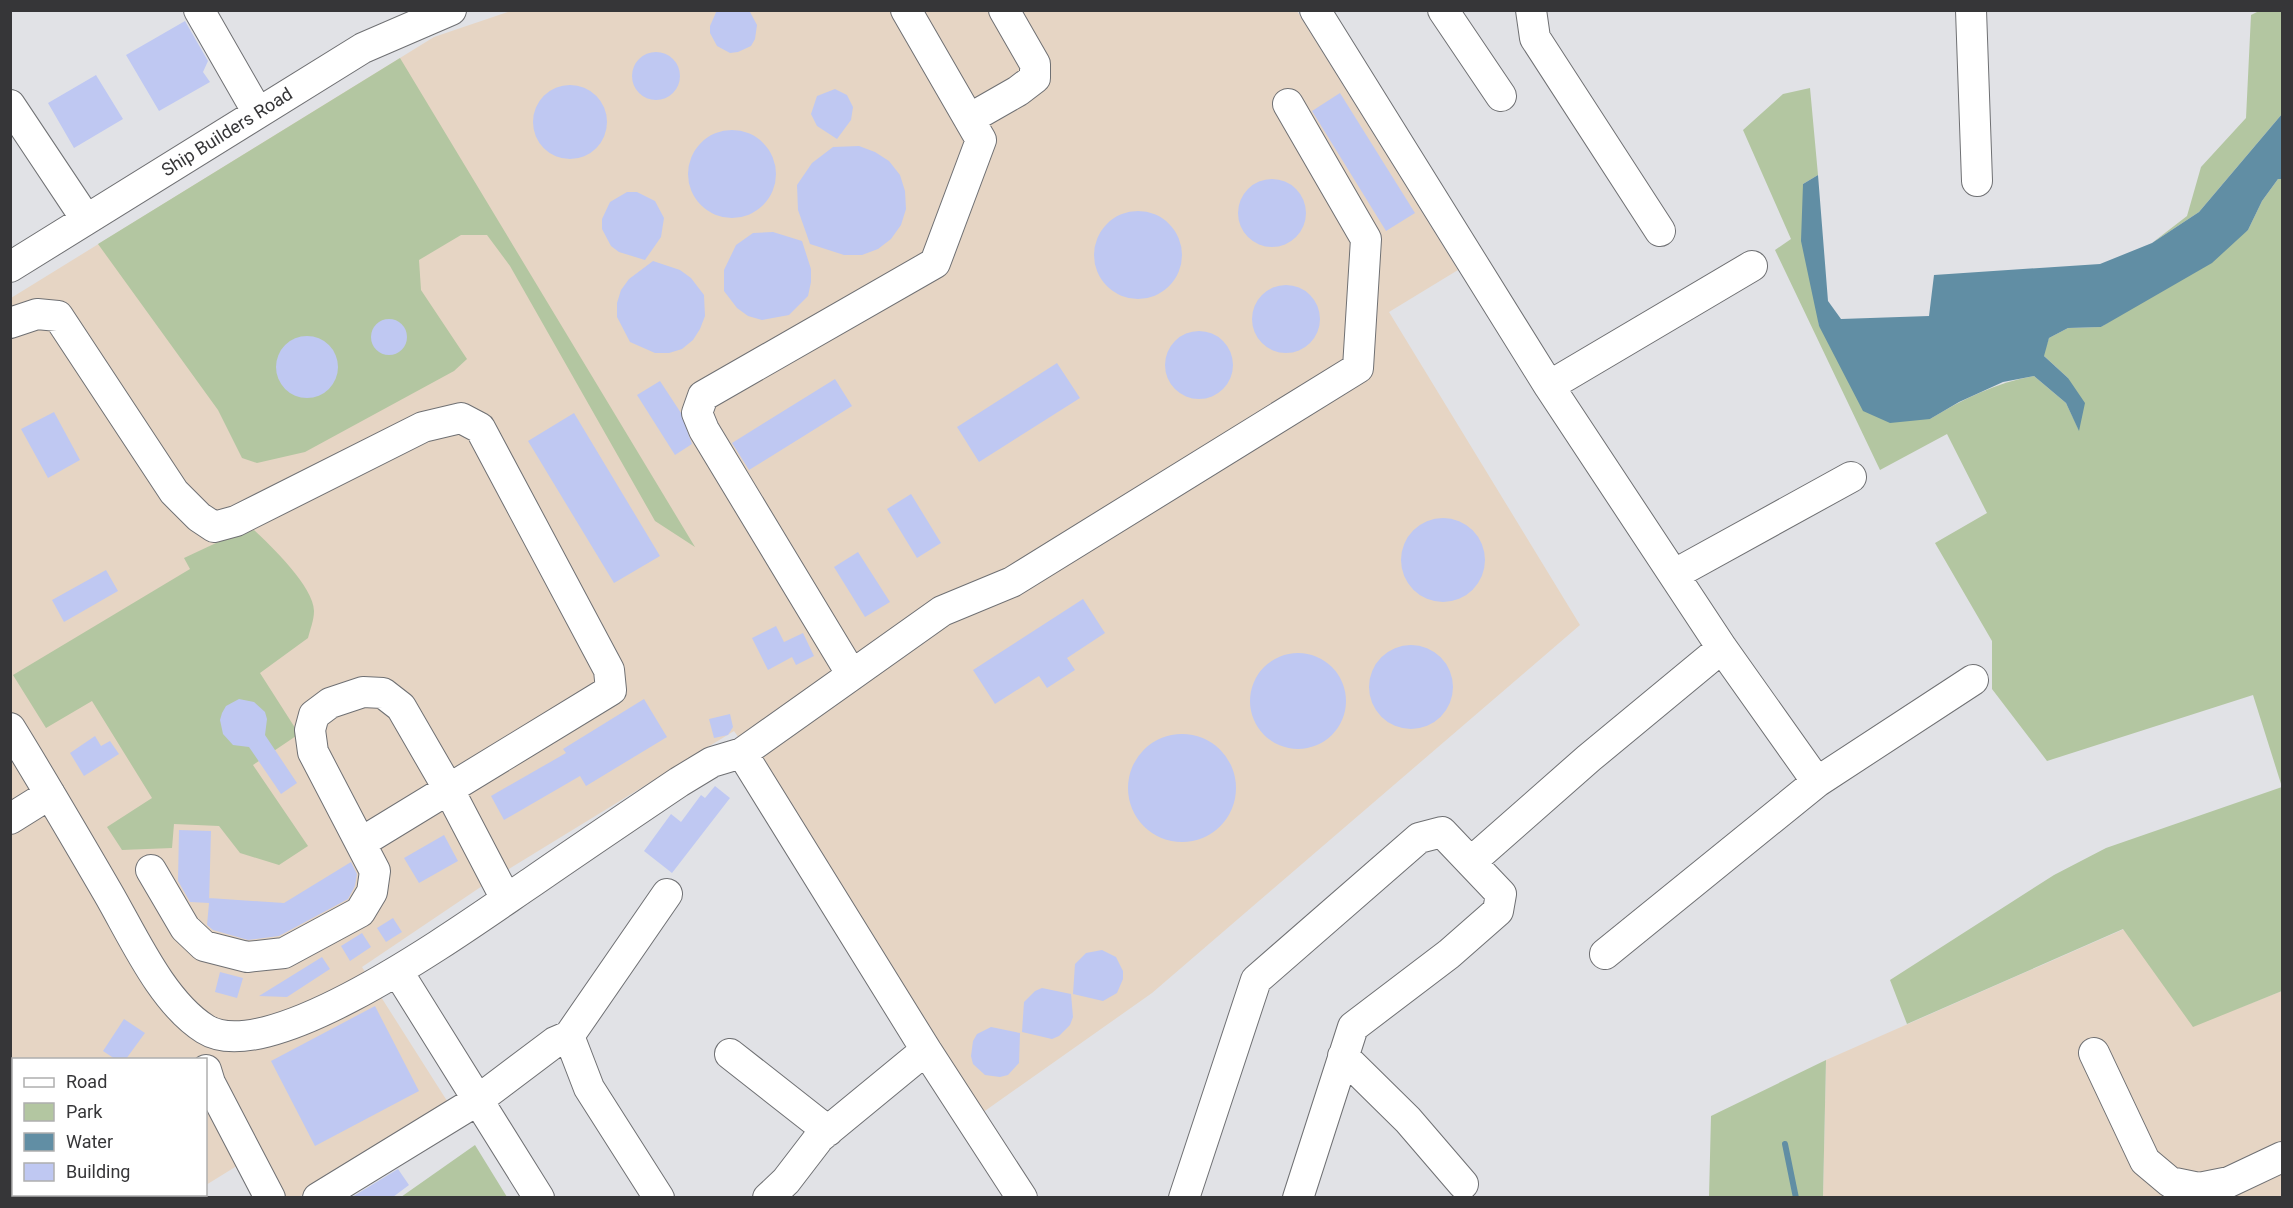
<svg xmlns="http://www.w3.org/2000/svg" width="2293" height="1208" font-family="Roboto,sans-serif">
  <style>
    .industrial { fill: #e6d5c4 }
    .green { fill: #b3c6a1 }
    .water { fill: #618ea4 }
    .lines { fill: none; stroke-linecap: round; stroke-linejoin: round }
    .stream { stroke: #618ea4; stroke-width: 6 }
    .building { fill: #bfc8f2 }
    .minor-casing { stroke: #6f7073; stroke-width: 32 }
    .minor { stroke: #fff; stroke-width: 30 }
    .labels { text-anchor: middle; stroke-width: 4.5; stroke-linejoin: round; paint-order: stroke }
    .street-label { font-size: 18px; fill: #363638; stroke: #fff }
  </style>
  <rect width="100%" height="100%" fill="#e1e2e6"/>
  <!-- industrial -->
  <path class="industrial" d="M511 11H1297L1458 270 1389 312 1580 625 1152 993 982 1113 818 851 734 731 494 878 362 967 449 1104 299 1197H261L240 1164 206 1185V1060H14V1194L189 1195 185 1198H11V298L434 37Z
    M2124 929 2193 1026 2282 991V1197L1823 1198 1826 1060Z"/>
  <!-- green -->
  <path class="green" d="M2259 11H2282V114L2199 212 2152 243 2187 216 2201 167 2246 118 2251 15Z
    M400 58 695 547 655 521 510 266 487 235H461L419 260 421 290 467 359 454 371 305 452 257 463 242 458 218 410 98 244Z
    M1810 88 1818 175 1803 184 1819 326 1930 419C1963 399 1995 383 2034 376L2066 403 2079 430 2068 378 2043 355 2049 338 2068 328 2101 327 2248 230 2262 201 2278 179H2282V991L2193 1027 2123 929 1907 1024 1890 980 2054 875 2106 848 2282 787 2253 695 2047 761 1992 689V641L1935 543 1987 513 1947 434 1880 470 1775 250 1791 239 1743 130 1783 94Z
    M254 530C271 546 314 587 314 611 314 620 310 630 308 638L260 673 299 734 253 765 308 846 279 865 240 853 219 826 174 824 172 848 122 850 107 827 152 798 92 701 46 728 13 675 190 569 184 558 216 543Z
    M1826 1060 1823 1197H1709L1711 1116Z
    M475 1145 507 1197H401Z"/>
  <!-- water -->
  <path class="water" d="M2282 114V179H2278L2262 201 2248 230 2212 263 2101 327 2068 328 2049 338 2044 356 2068 378 2085 403 2079 431 2066 403 2034 376 2003 382 1959 402 1930 419 1890 423 1863 411 1819 326 1801 241 1803 184 1818 175 1828 301 1841 319 1929 316 1934 275 2100 264 2152 243 2199 212Z"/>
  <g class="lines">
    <!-- stream -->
    <path class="stream" d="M1785 1144 1796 1198"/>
  </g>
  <!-- building -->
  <path class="building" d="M717 10H749L757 25 755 39 751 46 738 52 730 53 717 46 710 33V26Z
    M185 21 208 61 203 72 210 82 159 111 126 55Z
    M632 76a24 24 0 1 1 48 0a24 24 0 1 1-48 0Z
    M96 75 123 119 74 148 48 103Z
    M533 122a37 37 0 1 1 74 0a37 37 0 1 1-74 0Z
    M835 89 847 95 853 107 851 120 837 139 817 126 811 114 817 96Z
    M1340 93 1415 213 1386 231 1312 111Z
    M688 174a44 44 0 1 1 88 0a44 44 0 1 1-88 0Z
    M859 146 875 152 889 161 900 175 905 191 906 209 901 225 891 239 878 249 862 255H844L810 244 798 210 797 185 812 163 833 147Z
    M1238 213a34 34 0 1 1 68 0a34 34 0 1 1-68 0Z
    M627 192H637L655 201 664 218 661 237 645 260 619 252 611 246 602 229V219L610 202Z
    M1094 255a44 44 0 1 1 88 0a44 44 0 1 1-88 0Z
    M773 232 802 241 811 269V282L808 296 789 315 762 320 748 316 737 308 724 291V270L736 245 753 233Z
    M653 261 680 270 691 278 704 295 705 316 700 329 693 340 682 349 669 353H655L630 342 617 317V303L621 290 629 279Z
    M1252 319a34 34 0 1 1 68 0a34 34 0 1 1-68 0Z
    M371 337a18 18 0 1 1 36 0a18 18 0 1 1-36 0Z
    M1165 365a34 34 0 1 1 68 0a34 34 0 1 1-68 0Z
    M276 367a31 31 0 1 1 62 0a31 31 0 1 1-62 0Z
    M1057 363 1080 398 979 462 957 427Z
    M835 379 852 406 749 470 732 443Z
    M660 381 681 413 692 444 675 455 637 395Z
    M54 412 80 460 48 478 21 429Z
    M574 413 660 556 614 583 528 441Z
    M911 494 941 543 917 558 887 509Z
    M1401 560a42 42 0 1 1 84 0a42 42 0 1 1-84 0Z
    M858 552 890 602 865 617 834 567Z
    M106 570 118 591 64 622 52 600Z
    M1083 599 1105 633 1067 658 1075 670 1047 688 1039 676 995 704 973 670Z
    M776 626 784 642 803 633 814 656 796 665 792 657 768 670 752 638Z
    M1369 687a42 42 0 1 1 84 0a42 42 0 1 1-84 0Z
    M1250 701a48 48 0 1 1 96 0a48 48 0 1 1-96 0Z
    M239 699 254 702 265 712 267 719 265 735 297 783 281 794 249 747 233 745 223 734 220 720 222 713 226 706Z
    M644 699 667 737 586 786 580 776 504 820 491 796 566 753 563 749Z
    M730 714 733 727 728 735 714 738 709 719Z
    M1128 788a54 54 0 1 1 108 0a54 54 0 1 1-108 0Z
    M95 736 101 746 110 741 119 754 84 776 70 753Z
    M715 786 730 798 672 873 644 851 671 814 681 822 701 795 705 798Z
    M179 830 211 831 209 903V898L284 903 351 862 357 874 355 886 348 899 279 936 248 940 213 930 207 925 209 903 190 902 178 881Z
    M444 835 458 861 419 883 404 858Z
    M393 918 402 932 386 942 377 928Z
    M362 933 371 947 350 961 341 946Z
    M1102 950 1116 957 1123 971V979L1117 993 1103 1001 1073 994 1075 964 1086 953Z
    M322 957 330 969 287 997 259 996Z
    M220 972 243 978 237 998 215 992Z
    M1042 988 1071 994 1073 1017 1070 1025 1059 1036 1052 1039 1022 1032 1024 1002 1035 991Z
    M375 1006 419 1091 315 1146 271 1061Z
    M124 1019 145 1033 126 1059H115L103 1051Z
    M991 1027 1020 1033 1019 1063 1008 1075 1000 1077 985 1075 973 1064 971 1056 973 1041 977 1034Z
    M398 1169 409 1185 393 1197H352Z"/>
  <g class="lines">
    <!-- minor casing -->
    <g class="minor-casing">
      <path id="minor" d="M199 10 258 113
        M1315 10 1549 386 1722 648 1817 782
        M1443 10 1501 96
        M1531 10 1535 38 1660 231
        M1971 10 1977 181
        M10 105 86 219
        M969 119 1018 91 1035 78V64L1004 10
        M10 267 363 48 451 10
        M10 323 37 314 58 316 174 492 199 517 214 527 236 521 423 427 461 418 480 428 609 670 611 690 362 842
        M1549 386 1752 266
        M1675 574 1851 477
        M852 675 704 430 697 413 703 396 935 263 981 140 906 10
        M10 728C44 783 76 838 108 893 133 936 162 1002 205 1029 271 1071 475 920 532 882 581 848 630 815 679 782L712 762 742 753 942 611 1012 582 1358 368 1366 239 1288 104
        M742 753 926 1050 1022 1198
        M10 819 50 794
        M1472 861 1589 758 1722 648
        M151 870 185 928 204 946 247 957 284 953 360 912 372 892 375 871 313 752 310 730 314 715 330 703 363 692 383 693 401 707 449 790 506 899
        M1605 954 1817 782 1973 680
        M398 972 539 1198
        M569 1036 589 1088 659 1198
        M2094 1053 2145 1161 2170 1182 2199 1188 2229 1182 2282 1157
        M730 1054 828 1131
        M1343 1056 1408 1120 1463 1184
        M206 1070 210 1083 270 1198
        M318 1198 478 1100 555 1042 569 1036 667 894
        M768 1198 786 1181 819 1138 926 1050
        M1184 1198 1256 980 1419 838 1442 832 1501 894 1498 911 1449 954 1353 1027 1298 1198"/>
    </g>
    <!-- minor -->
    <use href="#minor" class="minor"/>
  </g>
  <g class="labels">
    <!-- street labels -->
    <g class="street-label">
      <text transform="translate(227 132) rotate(-32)" y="6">Ship Builders Road</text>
    </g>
  </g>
  <!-- border -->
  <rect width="2293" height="1208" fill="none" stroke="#363638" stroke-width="24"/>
  <!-- legend -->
  <rect x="12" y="1058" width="195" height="138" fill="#ffffff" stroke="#afafaf" stroke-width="1.5"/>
  <rect x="24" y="1078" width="30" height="9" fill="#ffffff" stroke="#afafaf" stroke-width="1.5"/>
  <text x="66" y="1088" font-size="18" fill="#363638">Road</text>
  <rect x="24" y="1103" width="30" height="18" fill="#b3c6a1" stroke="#afafaf" stroke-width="1.5"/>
  <text x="66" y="1118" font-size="18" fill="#363638">Park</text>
  <rect x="24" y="1133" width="30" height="18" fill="#618ea4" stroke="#afafaf" stroke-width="1.5"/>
  <text x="66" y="1148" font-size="18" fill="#363638">Water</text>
  <rect x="24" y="1163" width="30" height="18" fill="#bfc8f2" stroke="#afafaf" stroke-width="1.5"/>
  <text x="66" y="1178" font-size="18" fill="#363638">Building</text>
</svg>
